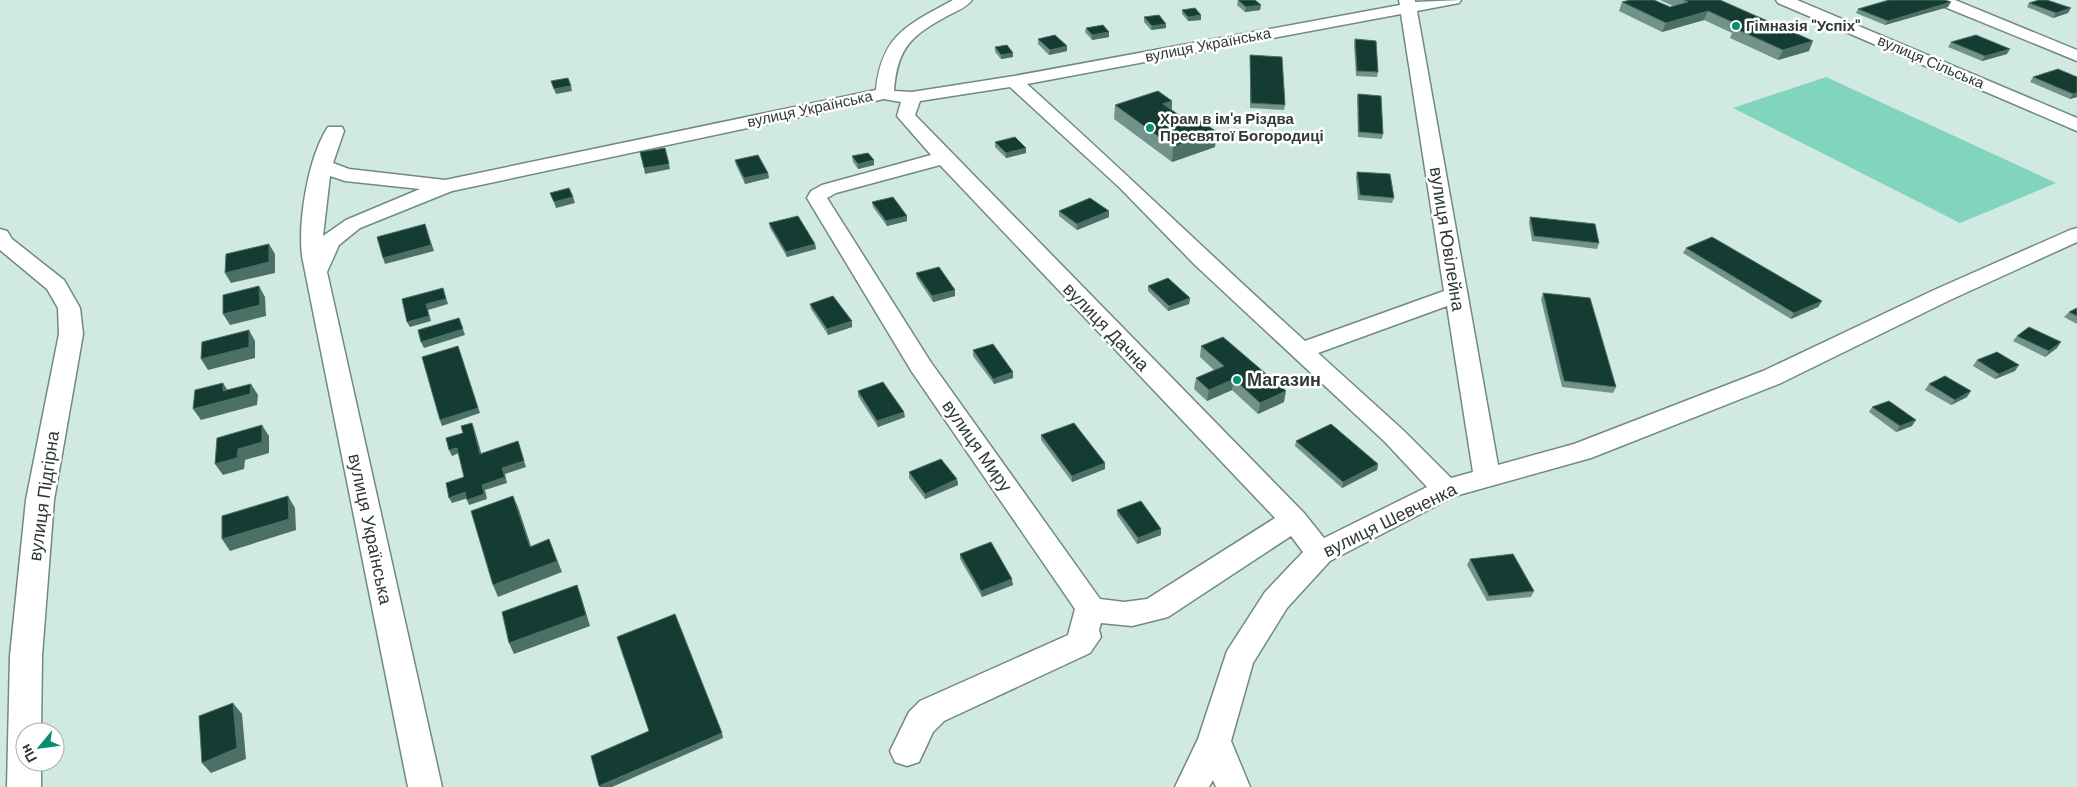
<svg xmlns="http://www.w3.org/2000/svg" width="2077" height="787" font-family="'DM Sans',sans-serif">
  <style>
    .green { fill: #81d4bd }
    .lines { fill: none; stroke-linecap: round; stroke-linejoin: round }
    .minor-casing { stroke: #728982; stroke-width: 3 }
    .minor { fill: #fff; fill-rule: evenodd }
    .wall { fill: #72928a }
    .shaded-wall { fill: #4c7066 }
    .building { fill: #143c32; stroke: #4c7066 }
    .poi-dot { fill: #098e75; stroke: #fff; stroke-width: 2 }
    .labels { text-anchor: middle; stroke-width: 5; stroke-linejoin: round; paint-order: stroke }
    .far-poi-label { font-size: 15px; font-weight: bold; fill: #2f3936; stroke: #fff; text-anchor: start }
    .far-street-label { font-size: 15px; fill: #2f3936; stroke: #fff }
    .street-label { font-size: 18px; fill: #2f3936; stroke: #fff }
    .poi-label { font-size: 18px; font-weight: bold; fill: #2f3936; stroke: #fff; text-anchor: start }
  </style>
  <rect width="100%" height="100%" fill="#d0e9e1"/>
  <!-- green -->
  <path class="green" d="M1826 77 2056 183 1960 223 1733 108Z"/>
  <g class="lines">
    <!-- minor casing -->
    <g class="minor-casing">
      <path id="minor" d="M953 0H972C967 7 957 11 949 15 912 35 897 47 894 91L912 92 1014 76 1400 5 1399 0H1415V2L1461 0 1459 3 1417 11 1498 465 1574 444 1763 371 1934 290 2070 230 2077 228V242L1950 300 1781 383 1591 458 1455 496 1330 561 1287 608 1253 663 1231 741 1250 787H1216L1213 780 1209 787H1175L1198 739 1227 651 1265 592 1303 552 1291 536 1168 617 1132 626 1101 623 1099 630 1101 637 1090 653 944 721 933 732 919 762 907 766 895 762 890 751 909 712 920 701 1068 635 1075 609 912 372 807 198 811 191 822 185 931 155 897 116 901 102 884 99 452 191 360 228 339 245 327 272 442 787H408L302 256C298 221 308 157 328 127H342L344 131 333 163 349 169 445 180 876 90C882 34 908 25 953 0ZM1401 14 1444 291 1305 341C1211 256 1121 168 1027 84ZM1010 87 1120 188 1195 265 1385 442 1427 487 1324 538 1304 513 915 115 920 101ZM940 165 1275 518 1147 599 1124 602 1100 599 930 361 827 198 836 193ZM330 176 345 181 420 189 346 220 323 236ZM1447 306 1473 472 1451 478 1403 430 1318 353Z
        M1776 0H1797L2077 118V131L1778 3Z
        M1933 0H1955L2077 50V61L1935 3Z
        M0 229 7 231 12 239 64 280 80 308 83 334 54 500 42 656 41 732H25V762H41V787H7L10 656 26 500 59 334 58 308 47 289 0 250Z"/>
    </g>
    <!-- minor -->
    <use href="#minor" class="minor"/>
  </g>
  <!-- wall -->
  <path class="wall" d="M1238 0 1261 5 1260 10 1245 12 1237 5Z
    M1660 0H1720L1809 51 1778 60 1730 38 1732 33 1704 20 1662 32 1619 11 1622 2 1670 7 1673 6Z
    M2029 3 2068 13 2053 18 2027 7Z
    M1948 7 1885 25 1856 13 1858 9Z
    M1182 10 1201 15V20L1188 21 1182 14Z
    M1144 17 1166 28 1151 30 1144 22Z
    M1086 28 1109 32V37L1092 40 1085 32Z
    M1038 39 1067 46V51L1049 55 1038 44Z
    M1355 39 1378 72 1377 77 1356 76 1354 44Z
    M1951 42 2007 54 1982 61 1948 47Z
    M995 47 1013 57 1001 59 995 52Z
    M1250 55 1285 105 1284 110 1250 108Z
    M2033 77H2077V97L2070 99 2030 82Z
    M1358 94 1383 134 1382 139 1358 137 1357 99Z
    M1172 101V110L1215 147 1172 162 1114 119 1115 105Z
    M995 142 1026 153 1006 158 995 147Z
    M852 156 874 165 858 169 853 162Z
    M735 160 768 173 769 178 745 184 736 165Z
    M1357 172 1394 198 1392 203 1358 200 1356 177Z
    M872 202 907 221 887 226 873 207Z
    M1059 211 1109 217 1077 230 1059 216Z
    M1530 217 1599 243 1597 249 1532 241 1529 223Z
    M769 223 815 244 816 249 787 257 770 228Z
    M1686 248 1822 301 1818 307 1791 319 1683 253Z
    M916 273 955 290V296L933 302 917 278Z
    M1148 286 1190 298 1189 304 1168 311 1148 291Z
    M1543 293 1616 387 1613 393 1562 387 1541 299Z
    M810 304 852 321V327L828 335 811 309Z
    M2077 308V324L2064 317 2069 312Z
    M2017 336 2057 348 2045 357 2013 341Z
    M1201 346 1284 402 1258 414 1232 390 1207 401 1194 389 1196 378 1214 370 1200 357Z
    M973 350 1013 378 994 384 973 356Z
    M1977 360 2015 371 1995 379 1973 366Z
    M1929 384 1967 397 1951 405 1925 390Z
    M858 391 905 417 878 427 858 396Z
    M1872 407 1912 426 1896 432 1869 412Z
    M1041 435 1105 463V469L1072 482 1041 440Z
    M1296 441 1378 464 1377 470 1342 488 1295 446Z
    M909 472 957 479 958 485 925 499 909 478Z
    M1117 510 1161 535 1137 544 1117 515Z
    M960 554 1013 585 982 597 960 559Z
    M1470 559 1534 591 1531 597 1487 601 1467 565Z"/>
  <!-- shaded-wall -->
  <path class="shaded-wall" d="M1951 2 1948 7 1885 25 1888 21Z
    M1261 5 1260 10 1245 12 1246 7Z
    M2071 8 2068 13 2053 18 2056 13Z
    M1708 11 1704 20 1662 32 1666 23Z
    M1201 15V20L1188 21V17Z
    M1166 24V28L1151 30 1152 26Z
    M1109 32V37L1092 40V35Z
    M1813 41 1809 51 1778 60 1783 50Z
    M1067 46V51L1049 55 1050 50Z
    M2010 49 2007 54 1982 61 1985 56Z
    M1013 53V57L1001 59V55Z
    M571 86 572 91 556 94 554 89Z
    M2077 93V97L2070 99 2073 94Z
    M1172 101 1171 116 1163 104Z
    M1217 132 1215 147 1172 162 1173 147Z
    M665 148 670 169 645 174 644 168Z
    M1026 148V153L1006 158V153Z
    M874 160V165L858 169V164Z
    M768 173 769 178 745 184 744 178Z
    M573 197 575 203 556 208 554 202Z
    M1109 211V217L1077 230V224Z
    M907 216V221L887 226 886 221Z
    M425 224 434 251 385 264 383 258Z
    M269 244 275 254V273L231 283 225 273Z
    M815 244 816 249 787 257 786 252Z
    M259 286 265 297 266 316 230 325 223 314Z
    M443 288 448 304 428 310 431 321 410 327 407 322Z
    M955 290V296L933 302 932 296Z
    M1190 298 1189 304 1168 311 1169 306Z
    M1822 301 1818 307 1791 319 1794 313Z
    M459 318 465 335 424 348 421 342Z
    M852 321V327L828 335 827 329Z
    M249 330 255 341V358L208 370 201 359Z
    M2061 342 2057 348 2045 357 2049 351Z
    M458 346 480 413 442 426 440 420Z
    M2019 365 2015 371 1995 379 1999 374Z
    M1013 372V378L994 384 993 379Z
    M1234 379 1232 390 1207 401 1209 390Z
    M223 383 230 394 251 384 258 395 257 405 201 420 193 409 223 391Z
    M1286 391 1284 402 1258 414 1260 403Z
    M1971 391 1967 397 1951 405 1955 400Z
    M904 412 905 417 878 427 877 421Z
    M1916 420 1912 426 1896 432 1900 426Z
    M472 423 474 428 483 459 480 454Z
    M262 425 269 436V453L245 460 244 469 223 475 215 464 238 449Z
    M518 441 526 467 505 474 507 483 485 490 487 499 469 505 467 500 482 485Z
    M457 448 459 453 452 456 449 450Z
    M1105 463V469L1072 482V476Z
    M1378 464 1377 470 1342 488 1343 482Z
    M957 479 958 485 925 499V494Z
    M465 492 468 498 452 503 449 498Z
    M288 496 295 508 296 530 230 551 222 539Z
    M513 496 518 507 535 558 530 547Z
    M1161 529V535L1137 544 1138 538Z
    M549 539 562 572 498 597 493 585Z
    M1012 579 1013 585 982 597 981 591Z
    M577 585 581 596 590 626 514 654 509 643Z
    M233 703 242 714 246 759 211 773 202 763Z
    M722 733 723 738 612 787H600L599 786Z"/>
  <!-- building -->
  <path class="building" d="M1238 0H1255L1261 5 1246 7Z
    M1630 0H1654L1670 7 1688 2 1683 0H1720L1813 41 1783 50 1734 28 1741 26 1708 11 1666 23 1622 2Z
    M1889 0H1945L1951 2 1888 21 1858 9Z
    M2039 0H2047L2071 8 2056 13 2029 3Z
    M1195 8 1201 15 1188 17 1182 10Z
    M1159 15 1166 24 1152 26 1144 17Z
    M1103 25 1109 32 1092 35 1086 28Z
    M1055 35 1067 46 1050 50 1038 39Z
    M1976 35 2010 49 1985 56 1951 42Z
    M1355 39 1376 41 1378 72 1357 71Z
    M1007 45 1013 53 1001 55 995 47Z
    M1250 55 1282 57 1285 105 1251 103Z
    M2058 69 2077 77V93L2073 94 2033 77Z
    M568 78 571 86 554 89 551 81Z
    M1158 91 1172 101 1163 104 1192 124 1201 121 1217 132 1173 147 1115 105Z
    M1358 94 1381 96 1383 134 1359 132Z
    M1015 137 1026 148 1006 153 995 142Z
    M665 148 669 164 644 168 640 152Z
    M868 153 874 160 858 164 852 156Z
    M758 155 768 173 744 178 735 160Z
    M1357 172 1390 174 1394 198 1360 195Z
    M569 188 573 197 554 202 550 193Z
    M893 197 907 216 886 221 872 202Z
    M1090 198 1109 211 1077 224 1059 211Z
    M798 216 815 244 786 252 769 223Z
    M1530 217 1595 224 1599 243 1534 236Z
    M425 224 431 245 383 258 377 237Z
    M1712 237 1822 301 1794 313 1686 248Z
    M269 244V262L225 273 226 254Z
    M939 267 955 290 932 296 916 273Z
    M1168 278 1190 298 1169 306 1148 286Z
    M259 286 260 305 223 314V295Z
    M443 288 446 299 426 304 429 316 407 322 402 299Z
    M1543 293 1590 298 1616 387 1564 381Z
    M833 296 852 321 827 329 810 304Z
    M2077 308V316L2069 312Z
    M459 318 463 329 421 342 418 330Z
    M2029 327 2061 342 2049 351 2017 336Z
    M249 330V347L201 359 202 342Z
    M1223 337 1286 391 1260 403 1234 379 1209 390 1196 378 1224 366 1201 346Z
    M993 344 1013 372 993 379 973 350Z
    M458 346 478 408 440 420 422 357Z
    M1997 352 2019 365 1999 374 1977 360Z
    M1945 376 1971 391 1955 400 1929 384Z
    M883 382 904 412 877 421 858 391Z
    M223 383V391L251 384 250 394 193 409 195 390Z
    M1889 401 1916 420 1900 426 1872 407Z
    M472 423 480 454 518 441 524 461 502 468 505 477 482 485 484 494 467 500 465 492 449 498 446 483 464 477 457 448 449 450 446 438 463 433 461 426Z
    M1074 423 1105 463 1072 476 1041 435Z
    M1331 424 1378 464 1343 482 1296 441Z
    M262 425V442L238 449 237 458 215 464 217 438Z
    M941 459 957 479 925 494 909 472Z
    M288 496 289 519 222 539V516Z
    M513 496 530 547 549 539 557 561 493 585 471 511Z
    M1141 501 1161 529 1138 538 1117 510Z
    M991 542 1012 579 981 591 960 554Z
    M1513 554 1534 591 1489 596 1470 559Z
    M577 585 586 615 509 643 502 612Z
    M675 614 722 733 599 786 591 756 649 731 617 637Z
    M233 703 237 748 202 763 199 716Z"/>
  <!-- markers -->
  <g class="poi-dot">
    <circle cx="1736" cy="26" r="5"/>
    <circle cx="1150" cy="128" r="5"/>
    <circle cx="1237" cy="380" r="5"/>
  </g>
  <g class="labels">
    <!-- far-poi labels -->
    <g class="far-poi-label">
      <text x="1746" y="31">Гімназія "Успіх"</text>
      <text x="1160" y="124">Храм в ім'я Різдва<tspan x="1160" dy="17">Пресвятої Богородиці</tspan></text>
    </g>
    <!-- far-street labels -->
    <g class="far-street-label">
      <text transform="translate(1208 45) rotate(-11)" y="5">вулиця Українська</text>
      <text transform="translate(1931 62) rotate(23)" y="5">вулиця Сільська</text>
      <text transform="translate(810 109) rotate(-12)" y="5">вулиця Українська</text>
    </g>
    <!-- street labels -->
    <g class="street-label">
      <text transform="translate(1447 239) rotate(81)" y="6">вулиця Ювілейна</text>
      <text transform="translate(1106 327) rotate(46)" y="6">вулиця Дачна</text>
      <text transform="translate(977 446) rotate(55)" y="6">вулиця Миру</text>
      <text transform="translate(44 496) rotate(-82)" y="6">вулиця Підгірна</text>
      <text transform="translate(1390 520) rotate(-26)" y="6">вулиця Шевченка</text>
      <text transform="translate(370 529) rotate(78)" y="6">вулиця Українська</text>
    </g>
    <!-- poi labels -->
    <g class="poi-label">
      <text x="1247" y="386">Магазин</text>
    </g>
  </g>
  <!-- north arrow -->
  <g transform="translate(40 747) rotate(241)"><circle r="24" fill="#ffffff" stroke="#acb0af"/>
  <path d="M0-4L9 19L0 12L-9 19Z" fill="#098e75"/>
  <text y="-8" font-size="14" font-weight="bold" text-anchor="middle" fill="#2f3936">Пн</text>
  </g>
</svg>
